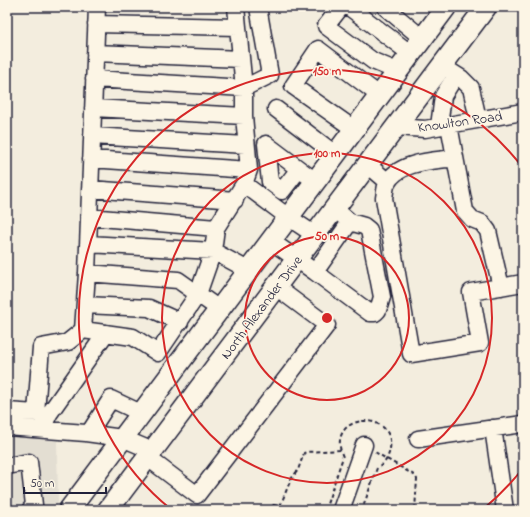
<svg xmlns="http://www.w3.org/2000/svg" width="530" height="517" font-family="'Indie Flower',sans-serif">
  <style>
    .built { fill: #e3ded2 }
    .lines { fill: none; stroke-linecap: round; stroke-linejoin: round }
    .minor-casing { stroke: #22223b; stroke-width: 19 }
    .major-casing { stroke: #22223b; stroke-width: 23 }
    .path { stroke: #22223b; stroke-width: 2; stroke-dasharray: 4 3; stroke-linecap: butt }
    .minor { stroke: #fcf5e5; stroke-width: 16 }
    .major { stroke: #fcf5e5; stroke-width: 20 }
    .ring { fill: none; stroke: #d62828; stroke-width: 2 }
    .labels { text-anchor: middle; stroke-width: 3.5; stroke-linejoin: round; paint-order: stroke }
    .street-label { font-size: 14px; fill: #22223b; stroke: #fcf5e5 }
    .centre { fill: #d62828; stroke: #fcf5e5; stroke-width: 2 }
    .ring-label { font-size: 12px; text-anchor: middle; font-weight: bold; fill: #d62828; stroke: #fcf5e5; stroke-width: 3.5; stroke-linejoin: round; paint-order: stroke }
  </style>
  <rect width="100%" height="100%" fill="#f3edde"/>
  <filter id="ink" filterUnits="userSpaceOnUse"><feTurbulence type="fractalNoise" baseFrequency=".025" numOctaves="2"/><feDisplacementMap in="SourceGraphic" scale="8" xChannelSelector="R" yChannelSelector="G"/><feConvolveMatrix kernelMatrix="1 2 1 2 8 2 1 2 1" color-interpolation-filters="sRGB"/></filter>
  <g filter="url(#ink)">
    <!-- built -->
    <path class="built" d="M7 436 57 440 58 504 54 510H7Z"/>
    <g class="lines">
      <!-- minor casing -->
      <g class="minor-casing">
        <path id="minor" d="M258 7 270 75 244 88V116L249 170 244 184 288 217 315 235
          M341 7 326 26 373 61 397 71
          M349 7 411 54
          M385 7 422 38
          M96 24 238 27
          M95 53 241 59
          M442 66 461 78 471 88 478 119
          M94 79 244 88 236 7
          M93 108 244 116
          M276 109 335 154
          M449 125 465 211 472 219 482 223 488 231 501 287
          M439 126 443 96 456 75
          M397 127 425 129 523 112
          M354 129 293 86 318 49 379 95
          M92 136 246 145
          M455 158C434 161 399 161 387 183 385 187 385 193 384 198L411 354 480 343 471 292 523 283
          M91 159 249 170
          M368 165 388 182
          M299 169 282 191 270 182 266 144 315 181
          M90 189 235 200
          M89 217 216 228
          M271 241 315 272 370 313H375L378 310 382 297 369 230 364 226 350 222 335 209
          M88 244 213 251 248 270
          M315 272 350 222
          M87 273 178 280 219 309
          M85 305 149 308 180 322
          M83 330 87 273 97 7
          M7 411 36 413 41 347 68 342 83 330 133 337 158 353 198 294 213 251 216 228 244 184
          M7 427 86 433 122 438 153 451
          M493 428 505 510
          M42 429 49 414 106 333
          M89 433 111 399 141 413
          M418 439 523 424
          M148 458 197 495 327 325 276 287
          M7 466 29 462 34 505 30 510
          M341 510 364 445"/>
      </g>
      <!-- major casing -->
      <g class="major-casing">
        <path id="major" d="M69 510 446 7
          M108 510 486 7"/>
      </g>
      <!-- path -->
      <path class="path" d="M375 452 414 475 417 479 415 510
        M268 510 272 505 278 506 281 504 291 479 298 470 304 453 306 452 340 450
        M325 510 343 457C324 413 396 408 390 449 388 458 385 464 377 468L362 510"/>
      <!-- minor -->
      <use href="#minor" class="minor"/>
      <!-- major -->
      <use href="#major" class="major"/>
    </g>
  </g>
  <!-- distance rings -->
  <g class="ring">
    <circle cx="327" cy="318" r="82"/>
    <circle cx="327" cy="318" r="165"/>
    <path d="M523 468A247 247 0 0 1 482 510M172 510A247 247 0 1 1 523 168"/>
  </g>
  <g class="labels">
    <!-- street labels -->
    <g class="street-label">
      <text transform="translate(460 121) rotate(-8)" y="5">Knowlton Road</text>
      <text transform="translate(261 307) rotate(-53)" y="5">North Alexander Drive</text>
    </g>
  </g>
  <circle cx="327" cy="318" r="6" class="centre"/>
  <g class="ring-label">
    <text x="327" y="75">150 m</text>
    <text x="327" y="157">100 m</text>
    <text x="327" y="240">50 m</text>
  </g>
  <!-- margin -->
  <rect width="530" height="517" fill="none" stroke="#fcf5e5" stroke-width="24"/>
  <rect x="12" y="12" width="506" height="493" fill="none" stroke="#22223b" stroke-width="1.5" filter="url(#ink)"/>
  <!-- scale -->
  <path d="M24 487v6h82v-6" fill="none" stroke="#22223b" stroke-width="2"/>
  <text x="30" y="487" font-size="12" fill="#22223b" stroke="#fcf5e5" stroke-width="3" paint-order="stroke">50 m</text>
</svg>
